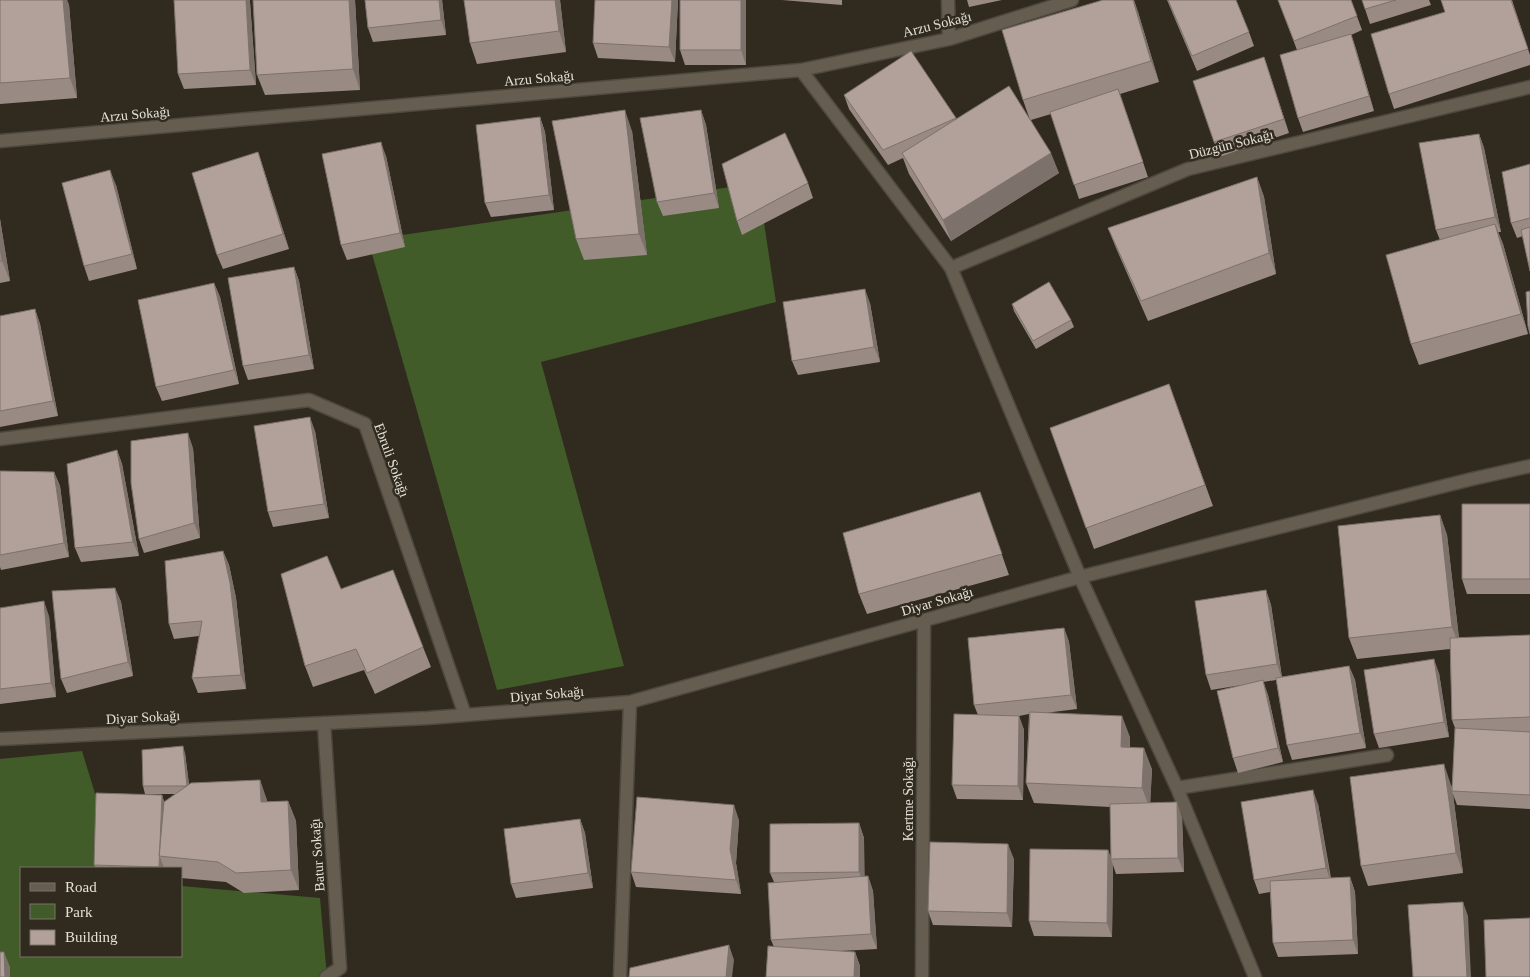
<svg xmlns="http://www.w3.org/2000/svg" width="1530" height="977" font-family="'Times New Roman',serif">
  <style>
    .green { fill: #415b29 }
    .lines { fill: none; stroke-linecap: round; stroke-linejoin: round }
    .minor-casing { stroke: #4e483e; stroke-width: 15 }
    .minor { stroke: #645d50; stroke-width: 12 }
    .wall { fill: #998a84 }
    .shaded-wall { fill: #7d716c }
    .building { fill: #b2a19a; stroke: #7d716c }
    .labels { text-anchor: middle; stroke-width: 5; stroke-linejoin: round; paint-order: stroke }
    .street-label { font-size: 14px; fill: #e4e0d8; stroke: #312b1f }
  </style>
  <rect width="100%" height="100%" fill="#312b1f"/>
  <!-- green -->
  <path class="green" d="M758 183 776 302 541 362 624 666 497 690 368 240Z
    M82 751 118 868H21V956H181V886L320 898 327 977H0V759Z"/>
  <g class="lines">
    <!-- minor casing -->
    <g class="minor-casing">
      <path id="minor" d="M948 0 949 39
        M801 70 951 268 1080 577 1177 788 1255 977
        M0 141 801 70 949 39 1072 0
        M951 268 1188 169 1530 87
        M0 439 309 400 365 424 465 715
        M324 723 340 968 326 977
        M0 739 428 718 630 702 1080 577 1472 479 1530 466
        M1177 788 1387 755
        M620 977 630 702
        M922 977 924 621"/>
    </g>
    <!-- minor -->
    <use href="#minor" class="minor"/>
  </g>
  <!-- wall -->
  <path class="wall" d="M0 0H67L69 5 77 98 0 104Z
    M253 0H355L360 90 265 95 257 75Z
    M365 0H442L446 35 373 42 368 28Z
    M464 0H560L566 52 477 64 470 43Z
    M678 0 675 62 598 58 593 43Z
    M680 0H746V65H685L680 50Z
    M782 0H842V5Z
    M967 0H1002L969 7Z
    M1103 0H1134L1138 12 1159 82 1120 94 1148 177 1079 199 1051 114 1031 120 1059 173 951 241 909 174 903 158 888 165 849 109 844 95 956 118 957 119 1030 120 1023 100Z
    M1167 0 1249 32 1254 46 1197 71Z
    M1278 0H1351L1362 30 1351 35 1356 49 1374 111 1303 132 1298 118 1297 50Z
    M1362 0H1429L1431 5 1370 24Z
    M1441 0H1512L1530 55V65L1394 109 1389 94 1445 12Z
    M250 2 256 85 184 89 178 74Z
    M1264 57 1289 133 1219 157 1214 142Z
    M701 110 706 125 719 208 663 216 657 202Z
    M540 117 545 132 554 210 491 217 485 203Z
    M632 131 647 255 584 260 576 239Z
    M1479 134 1484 148 1501 232H1498L1503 244 1528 334 1419 365 1411 344 1440 240 1436 230Z
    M258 152 289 249 223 269 217 255Z
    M386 156 405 247 347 260 341 245Z
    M1530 164V271L1523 236 1517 238 1511 223Z
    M1257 177 1264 197 1276 274 1148 321 1116 248 1108 228Z
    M808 183 813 198 742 235 737 221Z
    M116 185 137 269 89 281 84 266Z
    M0 219 10 281 0 283Z
    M294 267 299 281 314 369 248 380 243 366Z
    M214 283 220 297 239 384 162 401 156 387Z
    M870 303 880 362 798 375 792 361Z
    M1012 304 1071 320 1074 327 1036 349 1014 311Z
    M35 309 40 324 58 416 0 427V316Z
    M1169 384 1213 506 1094 549 1050 428Z
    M315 431 329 518 273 527 268 512Z
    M193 448 200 538 144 553 139 539Z
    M117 450 122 464 139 556 81 562 75 548Z
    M0 471 54 472 60 486 69 557 1 570 0 567Z
    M980 492 1009 575 867 614 859 594Z
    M1530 504V594H1467L1462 579Z
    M1440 515 1447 535 1459 638 1530 635V809L1457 805 1453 794 1463 873 1368 886 1361 866 1451 785 1452 787 1455 728 1452 720 1450 649 1357 659 1349 638Z
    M223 551 229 565 236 598 246 689 198 693 192 678 199 636 174 639 169 624Z
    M115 588 121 602 133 676 67 693 61 679Z
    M341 589 423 647 431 667 375 694 364 670 313 687 305 666Z
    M1266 590 1271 605 1282 677 1349 666 1355 680 1366 748 1292 760 1287 745 1276 680 1263 682 1268 695 1283 762 1238 773 1233 758 1242 685 1211 690 1206 675Z
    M0 608 49 616 56 697 0 704Z
    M1064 628 1069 642 1077 709 1045 713 1130 737V748L1152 769 1150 803 1182 817 1184 872 1116 874 1113 865 1112 937 1034 936 1029 921 1108 850 1111 858 1110 807 1034 803 1026 783 1029 714 1019 716 1024 730 1023 800 957 799 952 785 978 715 974 705Z
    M1439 673 1449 737 1379 748 1374 734Z
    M185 753 189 784 260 780 267 802 288 801 296 821 299 890 244 893 226 882 181 878V868H96L94 865 162 795 164 802 175 794H145L143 786Z
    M1318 804 1331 878 1350 877 1355 892 1358 954 1278 957 1273 943 1270 892 1259 894 1254 880Z
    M580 819 585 833 593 888 516 898 511 884Z
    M739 820 736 863 741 894 636 887 631 872Z
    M859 823 864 838V877L868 876 873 891 877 949 841 951 855 952 860 966 774 947 771 940 774 882 770 873Z
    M1014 859 1012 927 933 925 928 911Z"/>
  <!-- shaded-wall -->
  <path class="shaded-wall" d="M63 0H67L69 5 77 98 70 78Z
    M246 0H250V2L256 85 250 70Z
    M349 0H355L360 90 353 69Z
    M439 0H442L446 35 441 20Z
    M555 0H560L566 52 559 31Z
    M672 0H678L675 62 669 47Z
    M741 0H746V65L741 50Z
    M1133 0 1138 12 1159 82 1151 61Z
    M1351 34 1356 49 1374 111 1369 96Z
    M1264 57 1269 72 1289 133 1284 119Z
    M625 110 632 131 647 255 639 234Z
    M701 110 706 125 719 208 714 193Z
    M540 117 545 132 554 210 549 195Z
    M1479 134 1484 148 1501 232 1495 217Z
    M381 142 386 156 405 247 400 233Z
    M258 152 263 167 289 249 283 234Z
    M1051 153 1059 173 951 241 943 220Z
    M110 170 116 185 137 269 132 254Z
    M1257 177 1264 197 1276 274 1269 253Z
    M0 219 10 281 2 261 0 246Z
    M1495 224 1503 244 1528 334 1521 314Z
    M294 267 299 281 314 369 309 355Z
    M214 283 220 297 239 384 234 370Z
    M865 289 870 303 880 362 874 347Z
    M35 309 40 324 58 416 53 401Z
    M310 417 315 431 329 518 324 504Z
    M188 433 193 448 200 538 194 523Z
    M117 450 122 464 139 556 133 542Z
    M54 472 60 486 69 557 64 543Z
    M1440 515 1447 535 1460 648 1452 627Z
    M223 551 229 565 236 598 246 689 241 675Z
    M115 588 121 602 133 676 128 662Z
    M1266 590 1271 605 1282 679 1277 664Z
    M44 601 49 616 56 697 51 683Z
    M1064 628 1069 642 1077 709 1071 695Z
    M1434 659 1439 673 1449 737 1444 722Z
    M1349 666 1355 680 1366 748 1360 733Z
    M1263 680 1268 695 1283 762 1278 748Z
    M1019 716 1024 730 1023 800 1018 786Z
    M1122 716 1130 737 1129 768 1121 747Z
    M183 746 185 753 190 794 187 786Z
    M1144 748 1152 769 1150 809 1142 788Z
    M1444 764 1451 785 1452 791 1453 794 1463 873 1456 853Z
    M260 780 267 800 269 823 261 802Z
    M1313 790 1318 804 1331 882 1326 868Z
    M162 795 167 810 160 857Z
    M288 801 296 821 299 890 291 870Z
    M1177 802 1182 817 1184 872 1178 858Z
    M734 805 739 820 736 863 741 894 736 880 730 849Z
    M580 819 585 833 593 888 588 873Z
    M859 823 864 838 865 887 859 872Z
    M1008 844 1014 859 1012 927 1007 913Z
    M1108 850 1113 865 1112 937 1107 923Z
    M160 857 164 868H160L159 867Z
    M868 876 873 891 877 949 871 934Z
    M1350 877 1355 892 1358 954 1353 940Z
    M1463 902 1468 916 1471 977H1467Z
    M729 945 734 960 732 977H726Z
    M4 952 10 967V977H5Z
    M855 952 860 966V977H854Z"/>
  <!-- building -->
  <path class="building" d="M0 0H63L70 78 0 83Z
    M174 0H246L250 70 178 74Z
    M253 0H349L353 69 257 75Z
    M365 0H439L441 20 368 28Z
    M464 0H555L559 31 470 43Z
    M595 0H672L669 47 593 43Z
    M680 0H741V50H680Z
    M1103 0H1133L1151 61 1023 100 1002 30Z
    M1168 0H1236L1249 32 1192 56Z
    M1278 0H1351L1357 16 1294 41Z
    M1362 0H1396L1365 9Z
    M1441 0H1511L1528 49 1389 94 1371 34 1445 12Z
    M1351 34 1369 96 1298 118 1280 55Z
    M911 51 956 118 883 150 844 95Z
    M1264 57 1284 119 1214 142 1193 81Z
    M1009 86 1051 153 943 220 902 153Z
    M1118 89 1143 162 1074 185 1050 112Z
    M625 110 639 234 576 239 552 121Z
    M701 110 714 193 657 202 640 118Z
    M540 117 549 195 485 203 476 125Z
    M785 133 808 183 737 221 722 164Z
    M1479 134 1495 217 1436 230 1419 143Z
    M381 142 400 233 341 245 322 154Z
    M258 152 283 234 217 255 192 173Z
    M1530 164V218L1511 223 1502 172Z
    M110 170 132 254 84 266 62 183Z
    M1257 177 1269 253 1141 301 1108 228Z
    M1495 224 1521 314 1411 344 1386 255Z
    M1530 227V271L1521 230Z
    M0 246 2 261H0Z
    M294 267 309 355 243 366 228 278Z
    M1049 282 1071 320 1033 341 1012 304Z
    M214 283 234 370 156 387 138 300Z
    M865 289 874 347 792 361 783 302Z
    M1530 291V334L1528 326 1526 292Z
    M35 309 53 401 0 411V316Z
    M1169 384 1205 485 1086 528 1050 428Z
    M310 417 324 504 268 512 254 426Z
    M188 433 194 523 139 539 131 483V441Z
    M117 450 133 542 75 548 67 464Z
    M0 471 54 472 64 543 0 555Z
    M980 492 1002 554 859 594 843 533Z
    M1462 504H1530V579H1462Z
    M1440 515 1452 627 1349 638 1338 526Z
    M223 551 230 583 241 675 192 678 202 621 169 624 165 561Z
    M327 556 341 589 393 570 423 647 367 673 356 649 305 666 281 574Z
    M115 588 128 662 61 679 52 591Z
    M1266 590 1277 664 1206 675 1195 601Z
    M44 601 51 683 0 689V608Z
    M1064 628 1071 695 974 705 968 638Z
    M1530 635V717L1452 720 1450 638Z
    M1434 659 1444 722 1374 734 1364 670Z
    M1349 666 1360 733 1287 745 1276 678Z
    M1263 680 1278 748 1233 758 1217 691Z
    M1030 712 1122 716 1121 747 1144 748 1142 788 1026 783Z
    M954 714 1019 716 1018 786 952 785Z
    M1455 728 1530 732V795L1452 791Z
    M183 746 187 786H143L142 750Z
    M1444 764 1456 853 1361 866 1350 777Z
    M260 780 261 802 288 801 291 870 236 873 218 862 159 856 164 802 191 783Z
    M1313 790 1326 868 1254 880 1241 802Z
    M96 793 162 795 159 867 94 865Z
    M637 797 734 805 730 849 736 880 631 872Z
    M1177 802 1178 858 1111 859 1110 804Z
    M580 819 588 873 511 884 504 829Z
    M859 823V872L770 873V824Z
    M930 842 1008 844 1007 913 928 911Z
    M1030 849 1108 850 1107 923 1029 921Z
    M868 876 871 934 771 940 768 883Z
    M1350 877 1353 940 1273 943 1270 881Z
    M1463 902 1467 977H1413L1408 905Z
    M1530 918V977H1486L1484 920Z
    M729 945 726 977H629L630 968Z
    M768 946 855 952 854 977H766Z
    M0 952H4L5 977H0Z"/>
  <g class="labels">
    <!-- street labels -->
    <g class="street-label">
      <text transform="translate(937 24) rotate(-14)" y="5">Arzu Sokağı</text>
      <text transform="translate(539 78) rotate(-5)" y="5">Arzu Sokağı</text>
      <text transform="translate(135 114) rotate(-5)" y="5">Arzu Sokağı</text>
      <text transform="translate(1231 144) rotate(-14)" y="5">Düzgün Sokağı</text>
      <text transform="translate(392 460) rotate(70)" y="5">Ebruli Sokağı</text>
      <text transform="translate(937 601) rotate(-16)" y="5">Diyar Sokağı</text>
      <text transform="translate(547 694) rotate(-5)" y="5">Diyar Sokağı</text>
      <text transform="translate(143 717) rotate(-3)" y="5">Diyar Sokağı</text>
      <text transform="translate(908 799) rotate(-90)" y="5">Kertme Sokağı</text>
      <text transform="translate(317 855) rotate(-94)" y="5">Batur Sokağı</text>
    </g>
  </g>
  <!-- legend -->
  <rect x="20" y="867" width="162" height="90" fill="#312b1f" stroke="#797369"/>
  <rect x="30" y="883" width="25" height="8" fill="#645d50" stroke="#797369"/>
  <text x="65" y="892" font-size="15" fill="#e4e0d8">Road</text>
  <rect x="30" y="904" width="25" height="15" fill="#415b29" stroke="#797369"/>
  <text x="65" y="917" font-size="15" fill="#e4e0d8">Park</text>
  <rect x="30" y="930" width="25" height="15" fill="#b2a19a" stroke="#797369"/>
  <text x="65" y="942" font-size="15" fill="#e4e0d8">Building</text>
</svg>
